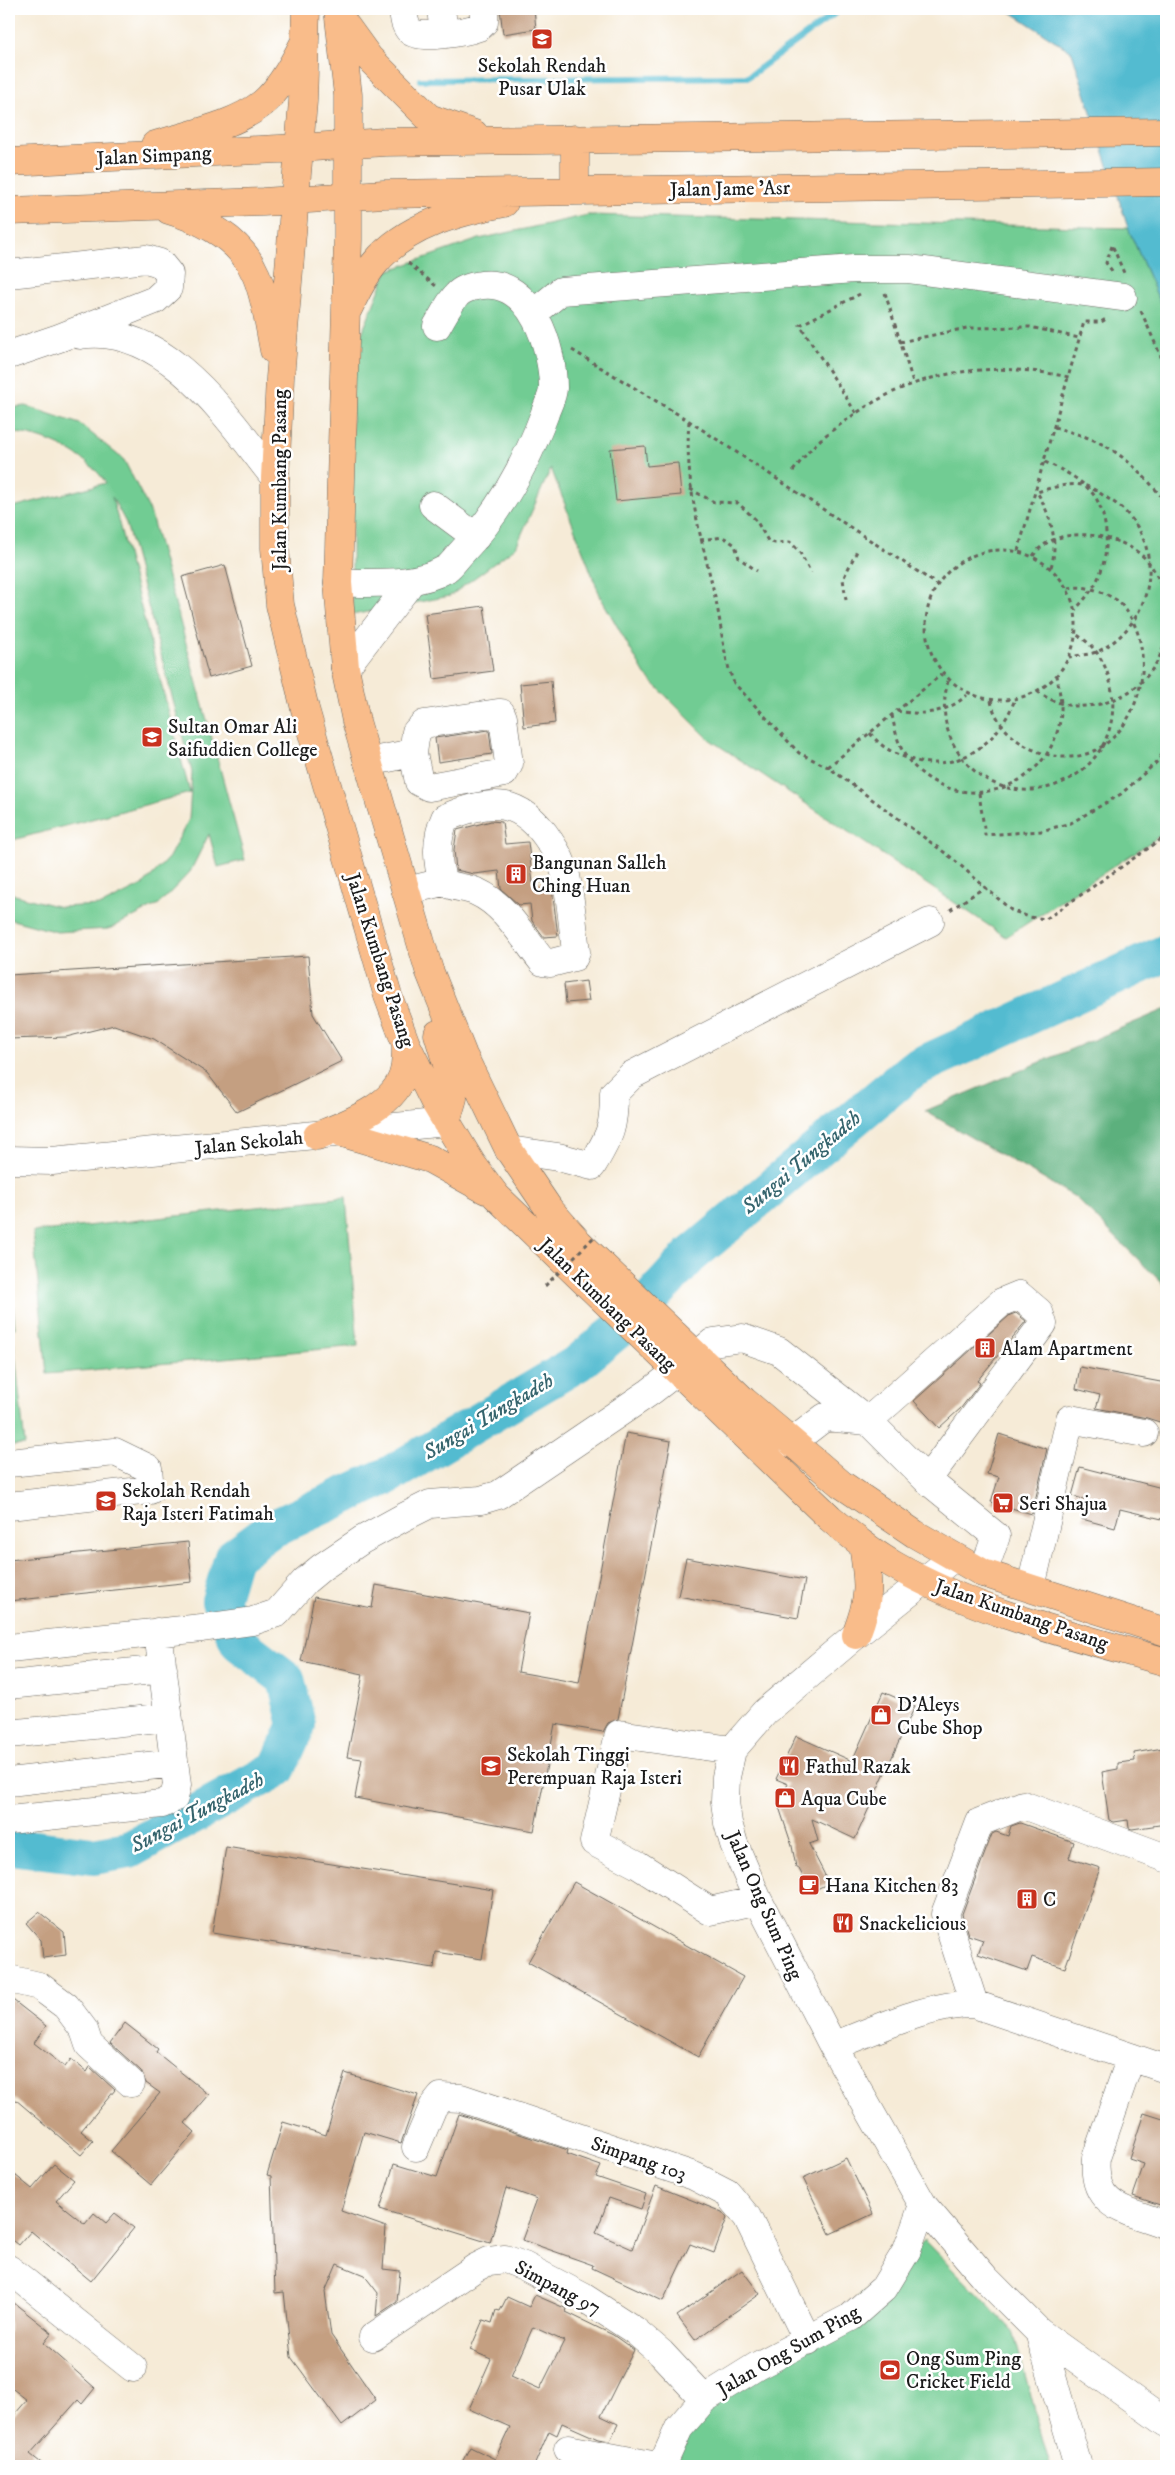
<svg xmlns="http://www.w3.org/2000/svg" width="1175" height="2475" font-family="'IM FELL DW Pica',serif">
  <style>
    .green { fill: #71cc93; stroke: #467458 }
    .forest { fill: #5cb07d; stroke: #3c664c }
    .water { fill: #53bbd0; stroke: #386c76 }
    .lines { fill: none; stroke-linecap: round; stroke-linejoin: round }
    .stream { stroke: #53bbd0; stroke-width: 6 }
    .river { stroke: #53bbd0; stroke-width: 38 }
    .building { fill: #c49f81; fill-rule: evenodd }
    .minor-casing { stroke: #68645d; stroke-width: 29 }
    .major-casing { stroke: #68645d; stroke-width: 29 }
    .path { stroke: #68645d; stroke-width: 3; stroke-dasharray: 4 4; stroke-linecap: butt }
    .minor { stroke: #fff; stroke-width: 28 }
    .major { stroke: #f9bc8a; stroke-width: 28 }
    .path-bridge { stroke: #68645d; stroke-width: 3; stroke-dasharray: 4 4; stroke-linecap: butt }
    .labels { text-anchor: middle; stroke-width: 5; stroke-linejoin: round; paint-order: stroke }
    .poi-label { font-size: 20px; fill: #1c1c1c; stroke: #fff; text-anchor: start }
    .street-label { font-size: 20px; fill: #1c1c1c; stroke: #fff }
    .water-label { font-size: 21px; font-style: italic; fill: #35646d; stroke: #fff }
  </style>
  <rect width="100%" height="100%" fill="#fff"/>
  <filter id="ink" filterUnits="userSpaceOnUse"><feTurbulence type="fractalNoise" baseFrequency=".02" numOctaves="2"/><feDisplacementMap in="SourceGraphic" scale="10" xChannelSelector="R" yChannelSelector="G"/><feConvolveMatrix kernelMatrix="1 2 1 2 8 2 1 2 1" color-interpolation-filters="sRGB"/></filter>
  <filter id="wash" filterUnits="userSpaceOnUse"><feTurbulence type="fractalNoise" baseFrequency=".0096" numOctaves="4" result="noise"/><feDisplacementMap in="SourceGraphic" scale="20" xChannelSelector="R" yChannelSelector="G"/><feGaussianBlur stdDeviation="1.12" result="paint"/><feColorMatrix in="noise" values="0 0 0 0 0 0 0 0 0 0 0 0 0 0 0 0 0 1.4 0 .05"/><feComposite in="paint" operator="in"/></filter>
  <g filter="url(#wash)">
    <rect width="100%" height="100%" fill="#f6ebd7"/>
    <!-- green -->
    <path class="green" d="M588 215 1128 228 1166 316V832L1006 937 709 739 645 675 601 598 551 468 516 547 450 596 352 615V358L387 271 479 239Z
      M26 406 80 424 124 460 150 511 245 860 218 867 209 834 190 872 159 904 109 929 57 932 9 919V891L15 895 60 907 102 905 144 884 169 857 189 819 192 772 126 523 112 497 190 793 9 841V508L106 483C88 455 41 432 9 433V408Z
      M346 1197 358 1346 47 1374 33 1232Z
      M9 1259 15 1328H9Z
      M13 1336 25 1445 9 1446V1337Z
      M925 2240 1013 2331 1050 2466H666L704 2399 808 2341Z"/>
    <!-- forest -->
    <path class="forest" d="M1166 1009V1287L1075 1197 925 1111Z"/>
    <!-- water -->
    <path class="water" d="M1006 9H1166V316L1128 228 1072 52Z"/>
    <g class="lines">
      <!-- stream -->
      <path class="stream" d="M420 80 748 77 841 9"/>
      <!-- river -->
      <path class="river" d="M9 1846 93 1856 129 1850 277 1769 297 1725 286 1679 239 1643 220 1601 233 1557 270 1530 389 1475 578 1363 637 1314 690 1256 913 1069 1166 953"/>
    </g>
    <g id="blocks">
      <!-- building -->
      <path class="building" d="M500 9H534L536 29 503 34Z
        M645 446 647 466 678 463 681 495 616 501 610 449Z
        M225 565 252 666 209 678 182 577Z
        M484 606 493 671 434 679 425 614Z
        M551 681 555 723 524 727 520 684Z
        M489 730 492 754 438 762 435 738Z
        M491 821 502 822 505 844 528 842 533 883 551 881 558 936 544 937 532 921 530 904 519 905 501 889 499 871 474 874 456 870 454 850 457 830Z
        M308 956 313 1014 342 1061 237 1112 207 1073 154 1039 114 1025 66 1037 9 1039V975Z
        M586 981 589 1001 566 1003 564 984Z
        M1016 1313 1026 1321 977 1381 980 1383 961 1408 939 1428 914 1401 1010 1315Z
        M1080 1367 1166 1383V1424L1147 1418 1096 1408 1100 1395 1076 1389Z
        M626 1433 671 1441 618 1719 608 1723 603 1732 555 1724 534 1831 355 1798 362 1759 347 1757 363 1674 301 1661 314 1597 372 1608 376 1585 529 1613 518 1672 579 1683Z
        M999 1434 1047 1449 1032 1514 991 1502 999 1477 987 1474Z
        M1080 1467 1166 1489V1520L1120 1509 1115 1528 1082 1519 1087 1500 1072 1496Z
        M188 1542 192 1582 9 1601V1560Z
        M686 1558 805 1580 798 1618 678 1596Z
        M883 1692 915 1706 855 1839 812 1819 818 1841 809 1844 829 1883 811 1892 798 1867H796L792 1846 778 1804 788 1784 776 1779 796 1736 852 1761Z
        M1163 1748 1166 1758V1824L1132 1829 1129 1828 1128 1820 1114 1822 1109 1820 1102 1772 1118 1769V1763L1135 1761 1134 1753Z
        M1020 1823 1074 1842 1069 1858 1100 1868 1065 1968 1032 1957 1027 1971 978 1954 983 1940 968 1935 962 1914 992 1834 996 1832 1008 1836 1011 1826Z
        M226 1847 493 1890 482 1959 436 1952 434 1968 212 1933Z
        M574 1882 743 1977 698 2057 528 1962Z
        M39 1912 64 1932 66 1955 43 1958 41 1940 26 1923Z
        M9 1997 46 2026 34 2043 65 2067 71 2059 87 2072 90 2067 115 2090 81 2131 93 2141 81 2155 9 2094Z
        M125 2023 158 2049 156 2052 209 2095 185 2123 195 2132 151 2185 111 2151 160 2093 146 2083 141 2071 110 2043Z
        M345 2073 418 2095 401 2143 364 2132 341 2211 386 2227 383 2269 400 2271 397 2302 376 2316 378 2293 364 2275 337 2264 325 2292 331 2335 376 2400 342 2426 291 2357 284 2292 275 2293 271 2176 267 2175 283 2122 326 2135Z
        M1144 2113 1166 2120V2195L1163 2206 1133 2196 1144 2164 1129 2159Z
        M459 2114 568 2150 567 2154 601 2166 596 2177 646 2194 641 2209 609 2198 596 2233 632 2249 656 2186 722 2212 727 2218 714 2253 690 2244 663 2301 592 2268 593 2265 522 2240 537 2199 506 2188 490 2243 380 2209 394 2164 437 2177Z
        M846 2158 873 2214 830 2234 803 2178Z
        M54 2164 74 2180 56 2201 85 2224 94 2213 106 2223 115 2213 134 2228 91 2281 31 2231 19 2245 9 2237V2170L32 2189Z
        M742 2270 760 2294 695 2340 677 2316Z
        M535 2295 567 2309 566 2312 613 2335 634 2350 601 2416 618 2424 610 2441 598 2439 562 2423 557 2435 549 2431 534 2466H460L470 2447 495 2459 510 2427 469 2409 491 2359 470 2350 483 2320 492 2323 496 2310 500 2311 507 2297 529 2307ZM533 2327 564 2341 540 2389 511 2376Z
        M9 2299 52 2333 44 2343 95 2388 82 2404 78 2400 30 2454 45 2466H9V2421L27 2400 9 2386Z"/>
    </g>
  </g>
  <g filter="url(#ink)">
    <use href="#blocks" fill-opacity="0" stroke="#68645d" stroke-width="1"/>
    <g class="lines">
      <!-- minor casing -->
      <g class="minor-casing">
        <path id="minor" d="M403 9C404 17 404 25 410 31 420 40 466 32 479 27L484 22V9
          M441 9 444 33
          M9 274 146 259 160 263 169 274 168 288 155 300 59 338 9 355
          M534 313 561 291 854 269H909L1123 297
          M80 335C166 322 229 420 275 478
          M433 505 476 537
          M338 583C374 582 414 587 446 569 452 565 457 557 462 552 499 513 526 464 545 413 547 406 553 396 553 388 553 349 532 279 482 285 474 286 463 288 457 295 449 303 443 316 437 326
          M345 668 412 581
          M368 762 413 753 419 782 429 787 504 773 509 764 503 718 501 713H498L424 724 416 732 413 753
          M406 891 443 882C454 888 466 887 477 892 506 905 523 938 543 962L551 963 574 957 576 952C573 927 571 901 566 876 563 864 557 852 550 842 521 797 490 798 445 818 436 838 436 861 443 882
          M509 1150 558 1157 592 1166C610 1135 614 1129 614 1093L632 1075 930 922
          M9 1160 52 1161 446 1122
          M696 1356 713 1342 742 1338 779 1351 868 1421 927 1480 996 1536 983 1573
          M791 1443 825 1417 868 1421 1002 1302 1019 1295 1039 1312 1043 1324 927 1480
          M9 1463 115 1452 148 1468 150 1490 9 1506
          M954 1557 856 1635 765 1712 732 1750 726 1777 725 1802 728 1823 734 1844 758 1900 833 2046 923 2205 986 2279 1039 2332 1166 2423
          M1031 1587 1070 1419 1144 1433
          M9 1648 202 1628 253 1621 277 1613 305 1581 322 1567 362 1540 404 1517 430 1504 481 1500 498 1495 650 1392 677 1371
          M9 1685 163 1669
          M9 1734 168 1717
          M732 1750 619 1734 594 1842 638 1865 710 1911 758 1900
          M9 1782 174 1763
          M9 1820 162 1804 174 1798 177 1785 158 1632
          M9 1979 39 1986 66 2006 84 2030 89 2045 131 2083
          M974 2004 945 1914 980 1822 1023 1805 1166 1858
          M833 2046C876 2030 928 2004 974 2004L1166 2069
          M1131 2057 1096 2158C1091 2209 1128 2210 1166 2225
          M416 2147 433 2107 441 2097 461 2098 694 2176 727 2193 747 2217 808 2341
          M9 2269 133 2368
          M1039 2332 1078 2466
          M373 2337 475 2268 489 2261 505 2259 524 2266 583 2297 634 2330 661 2353 704 2399
          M568 2449 657 2466
          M662 2466 679 2428 704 2399 757 2366 851 2317 884 2288 907 2250 923 2205"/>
      </g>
      <!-- major casing -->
      <g class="major-casing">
        <path id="major" d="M306 9 303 101 280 378 275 478V548L280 605 305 709 388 996 406 1044 434 1101 472 1164 496 1196 830 1518C850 1535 871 1552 894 1565 977 1613 1075 1636 1166 1662
          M338 9 348 95V239L338 583 345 668 356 721 429 970 463 1055 509 1150 549 1209 579 1243 744 1401 841 1484 915 1534 983 1573 1166 1632
          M340 18 369 58 429 118 474 134
          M155 145C190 134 234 126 263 103 279 90 294 63 303 45
          M9 162 299 148 384 142 1166 132
          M575 190V139
          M169 210C203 220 241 239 256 275 266 298 269 325 274 350
          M9 211 263 202 384 194 1166 182
          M348 309C356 293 363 277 375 263 406 225 458 212 504 203
          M438 1034 452 1081 453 1098 446 1122
          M343 1133 430 1159 486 1190
          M317 1136C346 1124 397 1106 404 1071 406 1063 406 1053 406 1044
          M856 1635C871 1596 869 1585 863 1545"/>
      </g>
      <!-- path -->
      <path class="path" d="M1112 246 1106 263 1113 272
        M1113 247 1124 273
        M408 263 436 286
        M885 293 913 382
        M1141 311 1166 368
        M900 342 967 328 1030 327 1079 338
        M572 350 689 421 938 585
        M856 413 800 325 860 294
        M689 421C684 486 702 539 716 601 722 628 723 657 734 683L799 753 828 767 952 858 1011 910 1029 917 1046 919 1166 836
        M1054 427C1066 431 1079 434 1091 439 1121 451 1147 477 1166 503
        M1045 462C1063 470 1087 482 1097 500 1111 527 1109 564 1092 589 1087 597 1081 603 1075 610
        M793 471C801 461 809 450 818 442 826 434 836 428 845 421 914 370 986 360 1069 377
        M690 489 714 502 738 503 756 520 768 541 775 543 790 542 799 551 811 573
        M700 540 723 537 728 540 735 545 739 558 757 571
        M926 625a75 75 0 1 1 150 0a75 75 0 1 1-150 0Z
        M1018 551 1084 322H1101L1106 319
        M1033 556C1056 521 1127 533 1150 564 1158 576 1164 590 1166 603
        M1051 567C1059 541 1050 514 1037 492 1050 488 1068 483 1082 485 1092 486 1103 496 1112 501 1169 539 1157 621 1099 651 1090 655 1078 655 1069 657
        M846 600 843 579 857 551
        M948 681C942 704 943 726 955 747 1002 829 1124 785 1112 692 1109 669 1097 645 1075 634
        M1037 691C1084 728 1159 693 1166 634
        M991 701C995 722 1014 742 1034 750 1126 789 1175 656 1118 601 1102 591 1087 585 1068 588
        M897 711C923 716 947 713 967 695
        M892 715C895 730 898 746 907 758 953 818 1046 795 1060 721 1063 705 1059 691 1057 675
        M870 733C880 746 892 753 907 758 955 776 999 744 1015 699
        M828 767 942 674
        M979 793 985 835 1041 831 1071 823 1121 794 1159 760 1166 745
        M950 910 985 887"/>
      <!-- minor -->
      <use href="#minor" class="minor"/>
      <!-- major -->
      <use href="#major" class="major"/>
      <!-- path-bridge -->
      <path class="path-bridge" d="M545 1286 596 1235"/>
    </g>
  </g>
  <!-- icons -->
  <defs>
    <g id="school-square" transform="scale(1.125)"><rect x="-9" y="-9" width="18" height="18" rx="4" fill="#c8321e" stroke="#fff"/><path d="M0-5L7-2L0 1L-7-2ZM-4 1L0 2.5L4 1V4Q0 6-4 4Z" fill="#fff"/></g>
    <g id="building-square" transform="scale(1.125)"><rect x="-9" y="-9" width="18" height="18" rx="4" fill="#c8321e" stroke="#fff"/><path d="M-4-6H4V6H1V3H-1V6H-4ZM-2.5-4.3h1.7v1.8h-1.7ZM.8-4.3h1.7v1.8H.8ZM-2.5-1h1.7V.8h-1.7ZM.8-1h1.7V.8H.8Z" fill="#fff"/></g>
    <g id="supermarket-square" transform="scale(1.125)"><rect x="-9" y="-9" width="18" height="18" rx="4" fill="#c8321e" stroke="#fff"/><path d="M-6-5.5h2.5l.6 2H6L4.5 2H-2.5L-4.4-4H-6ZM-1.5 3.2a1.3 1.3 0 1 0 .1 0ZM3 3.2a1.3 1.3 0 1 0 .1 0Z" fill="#fff"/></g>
    <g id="shop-square" transform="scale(1.125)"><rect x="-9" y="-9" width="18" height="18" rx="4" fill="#c8321e" stroke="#fff"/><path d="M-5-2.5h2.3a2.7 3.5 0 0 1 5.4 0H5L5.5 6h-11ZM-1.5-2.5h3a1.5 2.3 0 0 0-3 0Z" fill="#fff"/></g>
    <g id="restaurant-square" transform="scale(1.125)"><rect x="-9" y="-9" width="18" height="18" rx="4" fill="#c8321e" stroke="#fff"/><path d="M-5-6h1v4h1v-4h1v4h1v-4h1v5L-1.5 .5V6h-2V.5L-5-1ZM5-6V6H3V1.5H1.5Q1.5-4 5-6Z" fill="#fff"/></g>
    <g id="cafe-square" transform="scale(1.125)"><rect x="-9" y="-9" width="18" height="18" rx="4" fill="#c8321e" stroke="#fff"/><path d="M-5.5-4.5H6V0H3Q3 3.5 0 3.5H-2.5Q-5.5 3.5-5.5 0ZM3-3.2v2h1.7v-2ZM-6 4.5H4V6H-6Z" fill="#fff"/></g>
    <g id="stadium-square" transform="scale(1.125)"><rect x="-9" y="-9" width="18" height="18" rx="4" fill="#c8321e" stroke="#fff"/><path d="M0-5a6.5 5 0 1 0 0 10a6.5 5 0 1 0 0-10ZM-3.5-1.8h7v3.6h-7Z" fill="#fff"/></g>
  </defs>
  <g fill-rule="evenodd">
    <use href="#school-square" x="542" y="39"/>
    <use href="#school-square" x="152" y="737"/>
    <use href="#building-square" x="516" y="874"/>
    <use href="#building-square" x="985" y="1348"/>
    <use href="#school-square" x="106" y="1501"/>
    <use href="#supermarket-square" x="1003" y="1503"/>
    <use href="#shop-square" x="881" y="1715"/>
    <use href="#school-square" x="491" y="1766"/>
    <use href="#restaurant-square" x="789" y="1766"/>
    <use href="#shop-square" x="785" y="1798"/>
    <use href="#cafe-square" x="809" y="1885"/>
    <use href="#building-square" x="1027" y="1899"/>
    <use href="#restaurant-square" x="843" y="1923"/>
    <use href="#stadium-square" x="890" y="2370"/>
  </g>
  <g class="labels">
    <!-- poi labels -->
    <g class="poi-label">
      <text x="542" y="72" text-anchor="middle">Sekolah Rendah<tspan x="542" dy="23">Pusar Ulak</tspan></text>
      <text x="168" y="733">Sultan Omar Ali<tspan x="168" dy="23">Saifuddien College</tspan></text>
      <text x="532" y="869">Bangunan Salleh<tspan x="532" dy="23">Ching Huan</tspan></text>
      <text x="1001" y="1355">Alam Apartment</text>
      <text x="122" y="1497">Sekolah Rendah<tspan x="122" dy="23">Raja Isteri Fatimah</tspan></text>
      <text x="1019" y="1510">Seri Shajua</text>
      <text x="897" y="1711">D'Aleys<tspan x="897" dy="23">Cube Shop</tspan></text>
      <text x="507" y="1761">Sekolah Tinggi<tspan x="507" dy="23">Perempuan Raja Isteri</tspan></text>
      <text x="805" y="1773">Fathul Razak</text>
      <text x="801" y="1805">Aqua Cube</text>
      <text x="825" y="1892">Hana Kitchen 83</text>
      <text x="1043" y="1906">C</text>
      <text x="859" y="1930">Snackelicious</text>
      <text x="906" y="2365">Ong Sum Ping<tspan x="906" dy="23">Cricket Field</tspan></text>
    </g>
    <!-- street labels -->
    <g class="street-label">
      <text transform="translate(154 155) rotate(-3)" y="7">Jalan Simpang</text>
      <text transform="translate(730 188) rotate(-1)" y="7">Jalan Jame 'Asr</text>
      <text transform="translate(279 480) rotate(-90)" y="7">Jalan Kumbang Pasang</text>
      <text transform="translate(381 960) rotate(72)" y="7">Jalan Kumbang Pasang</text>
      <text transform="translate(249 1142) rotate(-6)" y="7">Jalan Sekolah</text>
      <text transform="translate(608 1304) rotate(44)" y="7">Jalan Kumbang Pasang</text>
      <text transform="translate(1022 1614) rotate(19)" y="7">Jalan Kumbang Pasang</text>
      <text transform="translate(765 1905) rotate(66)" y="7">Jalan Ong Sum Ping</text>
      <text transform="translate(639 2158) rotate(19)" y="7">Simpang 103</text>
      <text transform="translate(558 2287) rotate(28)" y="7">Simpang 97</text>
      <text transform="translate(788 2350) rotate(-30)" y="7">Jalan Ong Sum Ping</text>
    </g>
    <!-- water labels -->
    <g class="water-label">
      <text transform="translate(801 1162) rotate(-40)" y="7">Sungai Tungkadeh</text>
      <text transform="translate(488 1416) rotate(-31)" y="7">Sungai Tungkadeh</text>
      <text transform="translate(197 1812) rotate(-28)" y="7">Sungai Tungkadeh</text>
    </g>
  </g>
  <!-- margin -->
  <rect width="1175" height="2475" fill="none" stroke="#fff" stroke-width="30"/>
</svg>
